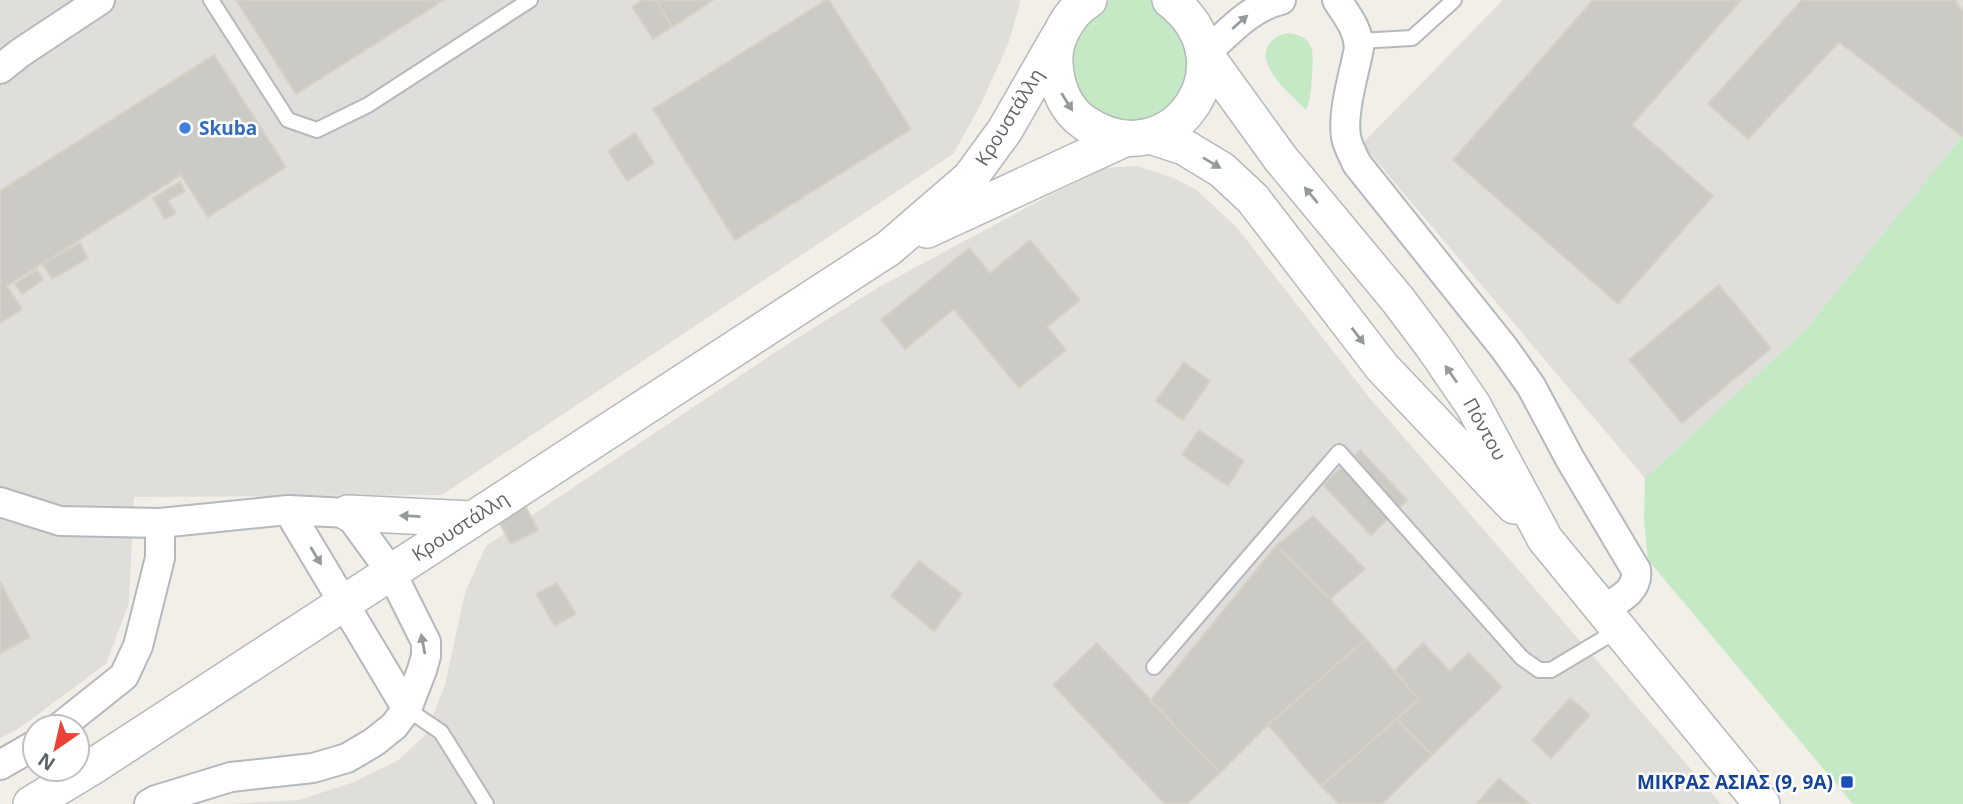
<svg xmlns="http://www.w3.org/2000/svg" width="1963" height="804" font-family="'Open Sans',sans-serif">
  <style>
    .industrial { fill: #e0deda }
    .green { fill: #c5e8c5 }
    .building { fill: #cccac5; stroke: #d6d1c6; stroke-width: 2 }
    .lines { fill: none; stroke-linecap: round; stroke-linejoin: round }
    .service-casing { stroke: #b5b8bc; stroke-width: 18 }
    .minor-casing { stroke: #b5b8bc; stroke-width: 32 }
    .tertiary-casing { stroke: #b5b8bc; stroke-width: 38 }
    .service { stroke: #fff; stroke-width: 14 }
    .minor { stroke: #fff; stroke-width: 28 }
    .tertiary { stroke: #fff; stroke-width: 35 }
    .oneway { fill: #979a9d }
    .shop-dot { fill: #3f7fe0; stroke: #fff; stroke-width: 2.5 }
    .transit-dot { fill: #1a4fb4; stroke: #fff; stroke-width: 2.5 }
    .labels { text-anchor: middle; stroke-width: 5; stroke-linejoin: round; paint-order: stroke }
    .street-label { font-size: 19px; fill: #5f6368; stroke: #fff }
    .shop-label { font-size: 19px; font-weight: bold; fill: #366cbe; stroke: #fff; text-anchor: start }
    .transit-label { font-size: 19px; font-weight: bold; fill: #164399; stroke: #fff; text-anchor: end }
  </style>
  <rect width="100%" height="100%" fill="#f1efe8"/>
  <!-- industrial -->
  <path class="industrial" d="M0 0H1020V4L1008 44 979 108 953 154 442 495 134 497 129 603 106 664 15 731 0 738Z
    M1503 0H1963V135L1805 330 1645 478 1362 144Z
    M1137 166 1171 177 1197 190 1238 229 1368 396 1721 804H229L299 800 354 782 399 760 425 735 445 685 465 593 486 546 777 351 879 287 1052 194 1106 168Z"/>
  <!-- green -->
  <path class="green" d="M1109 0H1152L1171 10 1196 65 1165 115 1127 124 1090 109 1076 91 1069 49 1090 12Z
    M1288 33C1317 37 1313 54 1312 76 1311 88 1311 98 1306 110 1291 94 1255 67 1269 44 1274 37 1281 35 1288 33Z
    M1963 135V804H1853L1648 560 1644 520 1645 478 1805 330Z"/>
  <!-- building -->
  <path class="building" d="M236 0H444L296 94Z
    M643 0H656L672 27 653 39 632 7Z
    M656 0H713L672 27Z
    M826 0H829L911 129 735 240 653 109Z
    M1593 0H1741L1632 125 1713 196 1618 304 1453 160Z
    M1802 0H1955L1963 12V137L1839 42 1748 139 1708 104Z
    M214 55 286 167 208 217 181 175 7 286 22 309 0 323V191Z
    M635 133 654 163 627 181 608 151Z
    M180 182 185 191 168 201 176 213 165 219 153 198Z
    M1030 240 1080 300 1047 327 1066 350 1019 388 954 309 905 349 881 320 969 248 990 273Z
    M80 243 88 258 52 279 43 264Z
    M37 270 43 280 22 294 15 284Z
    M1719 285 1771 348 1682 423 1629 360Z
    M1184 362 1210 381 1183 420 1156 401Z
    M1199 430 1244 461 1228 486 1182 455Z
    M1360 450 1407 500 1371 535 1323 485Z
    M524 504 538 530 511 544 497 518Z
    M1313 516 1365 569 1330 599 1276 546Z
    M1276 546 1330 599 1366 639 1268 725 1220 773 1150 701Z
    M919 561 962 594 934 631 891 596Z
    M0 582 30 637 0 653Z
    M557 583 576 614 555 626 536 594Z
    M1366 639 1419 699 1321 786 1268 725Z
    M1097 643 1220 773 1187 804H1165L1053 685Z
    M1423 643 1450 671 1469 653 1502 687 1432 755 1397 719 1419 699 1394 671Z
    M1570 698 1590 715 1551 758 1532 740Z
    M1397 719 1432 755 1382 804H1339L1321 786Z
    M1499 778 1530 804H1476Z"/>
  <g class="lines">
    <!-- service casing -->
    <g class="service-casing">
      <path id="service" d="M211 0 288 120 317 130 368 105 530 0
        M1359 41 1412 38 1454 0
        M1154 667 1339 452 1522 658 1539 670H1551L1618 630
        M407 709 441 732 486 804"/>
    </g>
    <!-- minor casing -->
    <g class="minor-casing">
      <path id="minor" d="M1337 0C1347 16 1358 28 1359 48 1354 75 1342 111 1346 137 1348 147 1353 155 1357 164L1504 348 1531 386 1570 459 1636 570C1639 591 1618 600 1602 610
        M1205 54C1228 33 1250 7 1281 0
        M0 69 20 53 100 0
        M0 502 60 521 160 523 288 510 348 513 391 572 426 642V656L422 670 407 709 394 726 374 742 347 758 313 768 231 777 156 800 149 804
        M288 510 407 709
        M60 727 124 676 138 646 160 558V523
        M0 765 35 745"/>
    </g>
    <!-- tertiary casing -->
    <g class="tertiary-casing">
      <path id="tertiary" d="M1089 0C1069 12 1053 40 1055 63 1056 86 1065 110 1085 123 1169 180 1254 65 1170 0
        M1205 54 1281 159 1398 300 1434 348 1473 405 1545 539 1762 804
        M1150 136 1184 147 1222 170 1253 199 1382 367 1514 506
        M927 230 1124 139
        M348 513 472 519
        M31 804 92 767 889 248 970 178 1005 130 1059 36"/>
    </g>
    <!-- service -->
    <use href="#service" class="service"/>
    <!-- minor -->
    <use href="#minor" class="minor"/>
    <!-- tertiary -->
    <use href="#tertiary" class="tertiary"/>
  </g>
  <!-- one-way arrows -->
  <defs><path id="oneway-solid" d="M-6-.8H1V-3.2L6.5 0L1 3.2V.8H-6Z" transform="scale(1.75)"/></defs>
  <g class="oneway">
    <use href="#oneway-solid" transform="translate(1240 22) rotate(-42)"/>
    <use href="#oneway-solid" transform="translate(1067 102) rotate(58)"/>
    <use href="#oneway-solid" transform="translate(1212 163) rotate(31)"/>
    <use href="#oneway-solid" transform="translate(1311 195) rotate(-130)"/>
    <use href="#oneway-solid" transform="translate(1358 336) rotate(53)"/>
    <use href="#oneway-solid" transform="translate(1451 374) rotate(-125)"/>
    <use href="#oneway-solid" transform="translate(410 516) rotate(-177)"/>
    <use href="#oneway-solid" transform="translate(316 556) rotate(59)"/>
    <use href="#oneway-solid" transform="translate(423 644) rotate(-101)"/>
  </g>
  <!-- markers -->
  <circle class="shop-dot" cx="185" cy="128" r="7"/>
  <rect class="transit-dot" x="1840" y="775" width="14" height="14" rx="3.5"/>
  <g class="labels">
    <!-- street labels -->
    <g class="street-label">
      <text transform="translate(1009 117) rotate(-58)" y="7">Κρουστάλλη</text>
      <text transform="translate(1485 429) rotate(61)" y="7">Πόντου</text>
      <text transform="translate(460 526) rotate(-33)" y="7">Κρουστάλλη</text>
    </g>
    <!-- shop labels -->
    <g class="shop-label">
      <text x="199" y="135">Skuba</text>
    </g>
    <!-- transit labels -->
    <g class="transit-label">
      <text x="1833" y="789">ΜΙΚΡΑΣ ΑΣΙΑΣ (9, 9Α)</text>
    </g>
  </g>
  <!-- north arrow -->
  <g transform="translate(56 748) rotate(214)"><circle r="33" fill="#ffffff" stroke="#bfc1c3" stroke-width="2"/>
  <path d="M0-5L12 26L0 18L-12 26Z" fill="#ea4335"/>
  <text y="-10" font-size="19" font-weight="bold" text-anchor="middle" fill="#5f6368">N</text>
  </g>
</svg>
